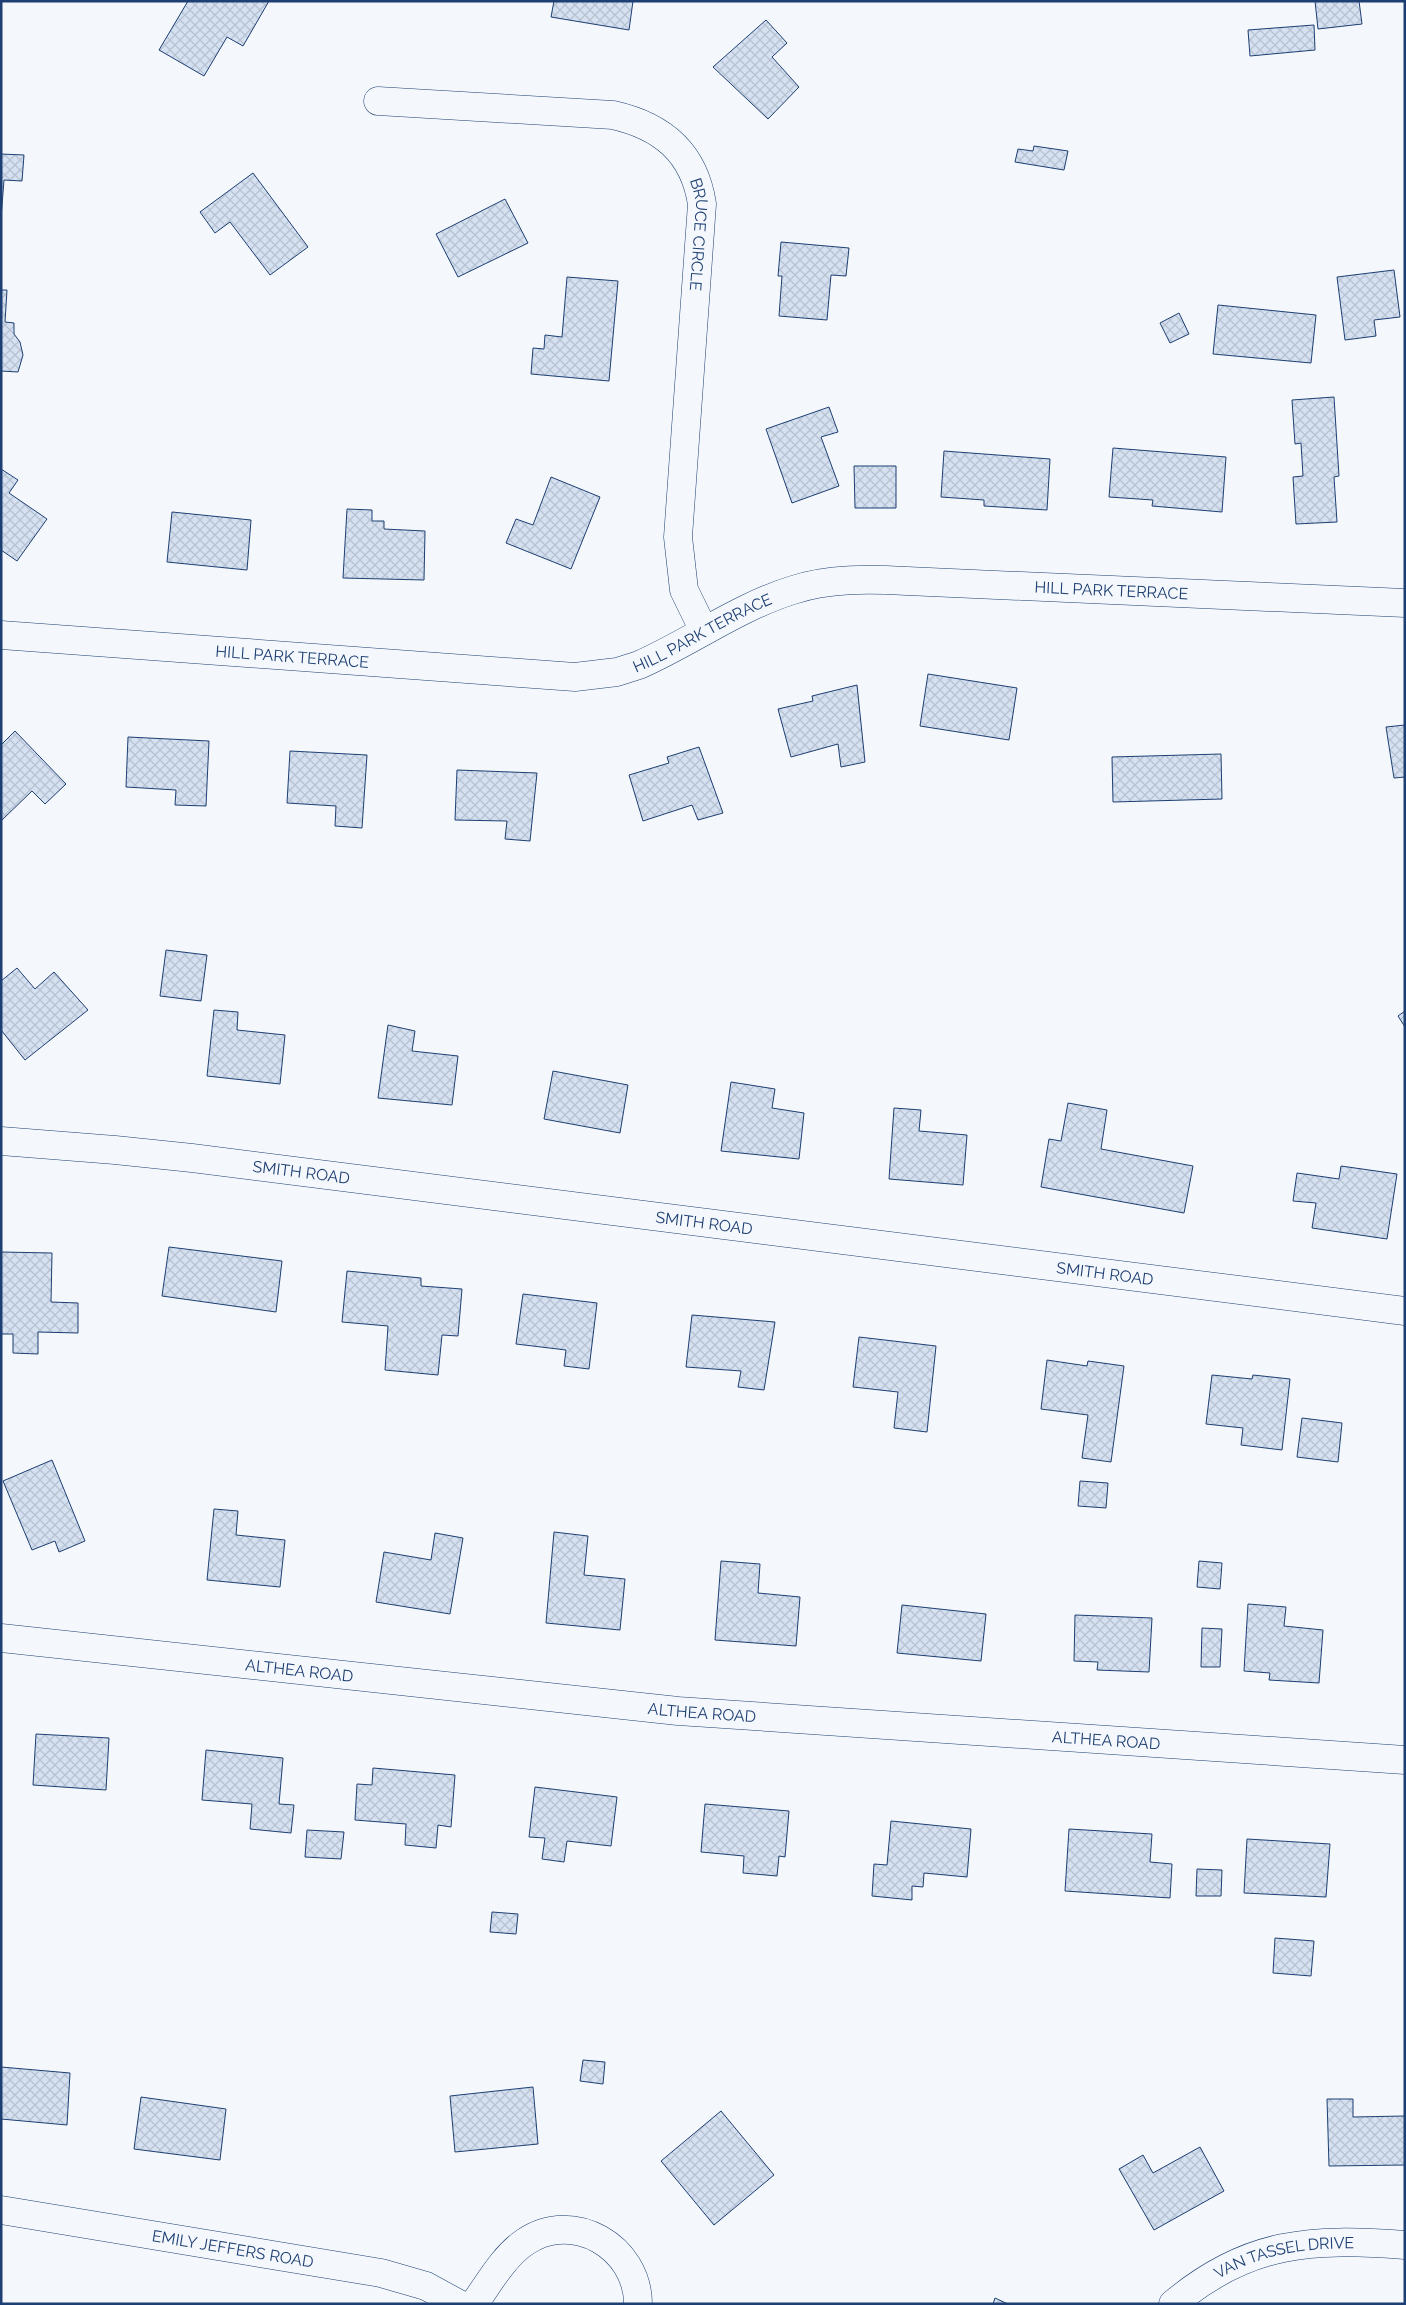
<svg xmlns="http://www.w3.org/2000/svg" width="1406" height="2305" font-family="Raleway,sans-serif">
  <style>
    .building { fill: url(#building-cross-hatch); stroke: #1d3f73 }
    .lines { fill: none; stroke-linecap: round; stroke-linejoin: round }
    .street-casing { stroke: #1d3f73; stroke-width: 29 }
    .street { stroke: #f4f7fb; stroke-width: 28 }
    .labels { text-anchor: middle; stroke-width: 4; stroke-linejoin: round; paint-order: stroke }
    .street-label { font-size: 16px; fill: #1d3f73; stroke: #f4f7fb }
  </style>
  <defs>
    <pattern id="building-cross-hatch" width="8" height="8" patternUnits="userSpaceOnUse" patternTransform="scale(1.25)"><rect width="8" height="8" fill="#d5e0f0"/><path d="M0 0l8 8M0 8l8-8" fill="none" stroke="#b6c1d1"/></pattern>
  </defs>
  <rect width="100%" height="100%" fill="#f4f7fb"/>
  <!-- building -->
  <path class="building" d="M188 1H269L243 46 227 37 204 76 159 50Z
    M554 1H633L629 30 551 17Z
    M1315 1H1359L1362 24 1318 29Z
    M766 20 787 43 772 57 799 87 768 119 713 67Z
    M1314 25 1315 50 1250 56 1248 30Z
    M1034 146 1068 151 1064 170 1015 162 1018 149 1033 151Z
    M1 154 24 155 22 181 4 180 1 218Z
    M253 173 308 247 270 275 230 222 215 233 200 212Z
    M505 199 528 243 458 277 436 234Z
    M781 242 849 248 846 276 831 275 827 320 779 316 782 276H778Z
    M1394 270 1400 317 1374 320 1376 336 1345 340 1337 277Z
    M567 277 618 281 609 381 531 374 533 348 544 349 545 335 562 337Z
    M1 290H7L5 322 14 323V334L20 342 23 355 18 372 1 371Z
    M1218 305 1316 315 1311 363 1213 354Z
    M1179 313 1189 334 1170 343 1160 323Z
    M1334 397 1339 476 1334 477 1337 522 1296 524 1293 477 1303 476 1301 443 1295 444 1292 400Z
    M829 407 838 432 821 437 839 486 792 503 766 429Z
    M1113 448 1226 457 1222 512 1152 506 1153 500 1109 497Z
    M944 451 1050 459 1047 510 984 506V500L941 497Z
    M854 466H896V508H855Z
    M1 469 18 480 9 493 47 519 17 561 1 550Z
    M551 477 600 497 571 569 506 543 516 519 533 525Z
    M347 509 372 510V521H384V529L425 531 424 580 343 578Z
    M172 512 251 520 247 570 167 562Z
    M928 674 1017 688 1009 740 920 726Z
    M857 685 865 762 841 767 838 744 791 757 778 709 813 701 812 696Z
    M1405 725V777L1394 778 1386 727Z
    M15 731 66 784 45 804 32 791 1 821V745Z
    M128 737 209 741 206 806 175 805 176 790 126 787Z
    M699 747 723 813 698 820 692 805 643 821 629 775 669 763 667 757Z
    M290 751 367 755 362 828 335 826 336 806 287 803Z
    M1221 754 1222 799 1113 802 1112 757Z
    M457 770 537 773 530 841 505 839 507 821 455 820Z
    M166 950 207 955 201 1001 160 996Z
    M17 968 35 989 54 972 88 1010 25 1060 1 1030V981Z
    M214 1010 238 1012 237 1030 285 1035 280 1084 207 1076Z
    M1405 1011V1027L1398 1016Z
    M388 1025 415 1031 412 1051 458 1056 452 1105 378 1098Z
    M553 1071 628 1085 620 1133 544 1119Z
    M731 1082 775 1089 772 1108 804 1113 799 1159 721 1151Z
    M1068 1103 1107 1110 1101 1149 1193 1166 1184 1213 1041 1187 1049 1139 1061 1141Z
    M894 1108 921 1110 919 1131 967 1135 963 1185 889 1179Z
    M1341 1166 1397 1174 1387 1239 1312 1228 1316 1203 1293 1201 1297 1173 1339 1179Z
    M169 1247 282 1261 276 1312 162 1296Z
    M1 1252 52 1253 51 1302 78 1303V1333L38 1332V1354L13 1353V1334H1Z
    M347 1271 421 1278V1286L462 1289 458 1336 442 1335 438 1375 385 1370 388 1326 342 1322Z
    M523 1294 597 1303 589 1369 564 1366 566 1350 516 1344Z
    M692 1315 775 1322 764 1390 738 1387 741 1371 686 1367Z
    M859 1337 936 1346 927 1432 894 1428 898 1392 853 1387Z
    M1047 1360 1087 1366 1088 1361 1124 1366 1111 1462 1082 1458 1088 1415 1041 1409Z
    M1212 1375 1252 1379 1253 1375 1290 1379 1282 1450 1241 1445 1243 1428 1206 1424Z
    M1302 1418 1342 1423 1338 1462 1297 1457Z
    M52 1460 85 1541 59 1552 55 1541 32 1550 3 1481Z
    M1080 1481 1108 1483 1106 1508 1078 1506Z
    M214 1509 238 1511 236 1535 285 1540 280 1587 207 1580Z
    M554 1532 588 1536 584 1575 625 1579 620 1630 546 1623Z
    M435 1533 463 1538 450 1614 376 1602 384 1552 431 1560Z
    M721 1561 760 1564 758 1593 800 1597 796 1646 715 1640Z
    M1199 1561 1222 1563 1220 1589 1197 1587Z
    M1248 1604 1286 1607 1284 1626 1323 1630 1319 1683 1269 1680 1270 1673 1244 1671Z
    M902 1605 986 1614 981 1661 897 1653Z
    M1075 1615 1152 1618 1149 1672 1097 1670 1098 1662 1074 1661Z
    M1202 1628 1222 1629 1220 1667H1201Z
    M36 1734 109 1738 106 1790 33 1785Z
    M206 1750 283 1758 279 1804 294 1805 291 1833 250 1829 252 1804 202 1800Z
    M373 1768 455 1775 451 1827 438 1825 436 1848 405 1845 406 1824 355 1820 357 1784 372 1785Z
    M535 1787 617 1797 611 1846 567 1841 564 1862 542 1859 545 1838 529 1837Z
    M705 1804 789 1811 785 1857 779 1856 777 1876 743 1873 744 1856 701 1852Z
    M891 1821 971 1829 967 1877 924 1873 923 1887 912 1886V1900L872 1896 874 1864 887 1865Z
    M1069 1829 1152 1834 1150 1862 1172 1864 1170 1898 1065 1891Z
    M307 1830 344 1832 341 1859 305 1857Z
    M1247 1839 1330 1844 1326 1897 1244 1893Z
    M1197 1869 1222 1870 1221 1896H1196Z
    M492 1912 518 1914 516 1934 490 1932Z
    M1275 1938 1314 1941 1311 1976 1273 1973Z
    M583 2060 605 2062 603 2084 580 2081Z
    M1 2067 70 2073 67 2125 1 2119Z
    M533 2087 538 2144 455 2152 450 2096Z
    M141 2097 226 2109 220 2160 134 2149Z
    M1327 2099H1353V2117L1405 2116V2165L1329 2166Z
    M721 2111 774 2175 714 2225 661 2161Z
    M1200 2147 1224 2191 1154 2230 1119 2169 1143 2155 1153 2173Z
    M995 2298 1008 2304H993Z"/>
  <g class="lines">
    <!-- street casing -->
    <g class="street-casing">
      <g id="street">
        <path id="s1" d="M378 101 613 115C662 126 694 152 702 204L678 537 684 590 704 631"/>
        <path id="s2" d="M1 635 575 677 617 672 639 665C691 642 738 607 793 590 829 578 870 579 907 581L1405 603"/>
        <path id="s3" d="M1 1141 115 1150 192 1158 1405 1311"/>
        <path id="s4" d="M1 1638 678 1711 1405 1760"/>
        <path id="s5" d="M1 2210 381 2273 426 2286 459 2304"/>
        <path d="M474 2304C489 2283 504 2256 525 2242 573 2209 638 2247 638 2304"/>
        <path id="s6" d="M1173 2304C1248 2241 1311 2238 1405 2245"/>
      </g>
    </g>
    <!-- street -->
    <use href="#street" class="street"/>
  </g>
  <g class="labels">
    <!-- street labels -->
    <g class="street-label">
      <text dy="6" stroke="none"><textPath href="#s1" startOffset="401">BRUCE CIRCLE</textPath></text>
      <text dy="6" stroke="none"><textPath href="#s2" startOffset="1132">HILL PARK TERRACE</textPath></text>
      <text dy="6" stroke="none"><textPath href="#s2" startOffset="712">HILL PARK TERRACE</textPath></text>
      <text dy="6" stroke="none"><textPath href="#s2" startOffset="292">HILL PARK TERRACE</textPath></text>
      <text dy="6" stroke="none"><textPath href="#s3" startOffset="302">SMITH ROAD</textPath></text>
      <text dy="6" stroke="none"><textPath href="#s3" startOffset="708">SMITH ROAD</textPath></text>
      <text dy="6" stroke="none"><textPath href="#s3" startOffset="1112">SMITH ROAD</textPath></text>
      <text dy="6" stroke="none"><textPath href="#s4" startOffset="300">ALTHEA ROAD</textPath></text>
      <text dy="6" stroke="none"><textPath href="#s4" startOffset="705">ALTHEA ROAD</textPath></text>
      <text dy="6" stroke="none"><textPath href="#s4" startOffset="1110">ALTHEA ROAD</textPath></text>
      <text dy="6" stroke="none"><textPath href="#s5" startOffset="235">EMILY JEFFERS ROAD</textPath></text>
      <text dy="6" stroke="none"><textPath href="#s6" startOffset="124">VAN TASSEL DRIVE</textPath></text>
    </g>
  </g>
  <!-- border -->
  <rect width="1406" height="2305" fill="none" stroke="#1d3f73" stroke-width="5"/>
</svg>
